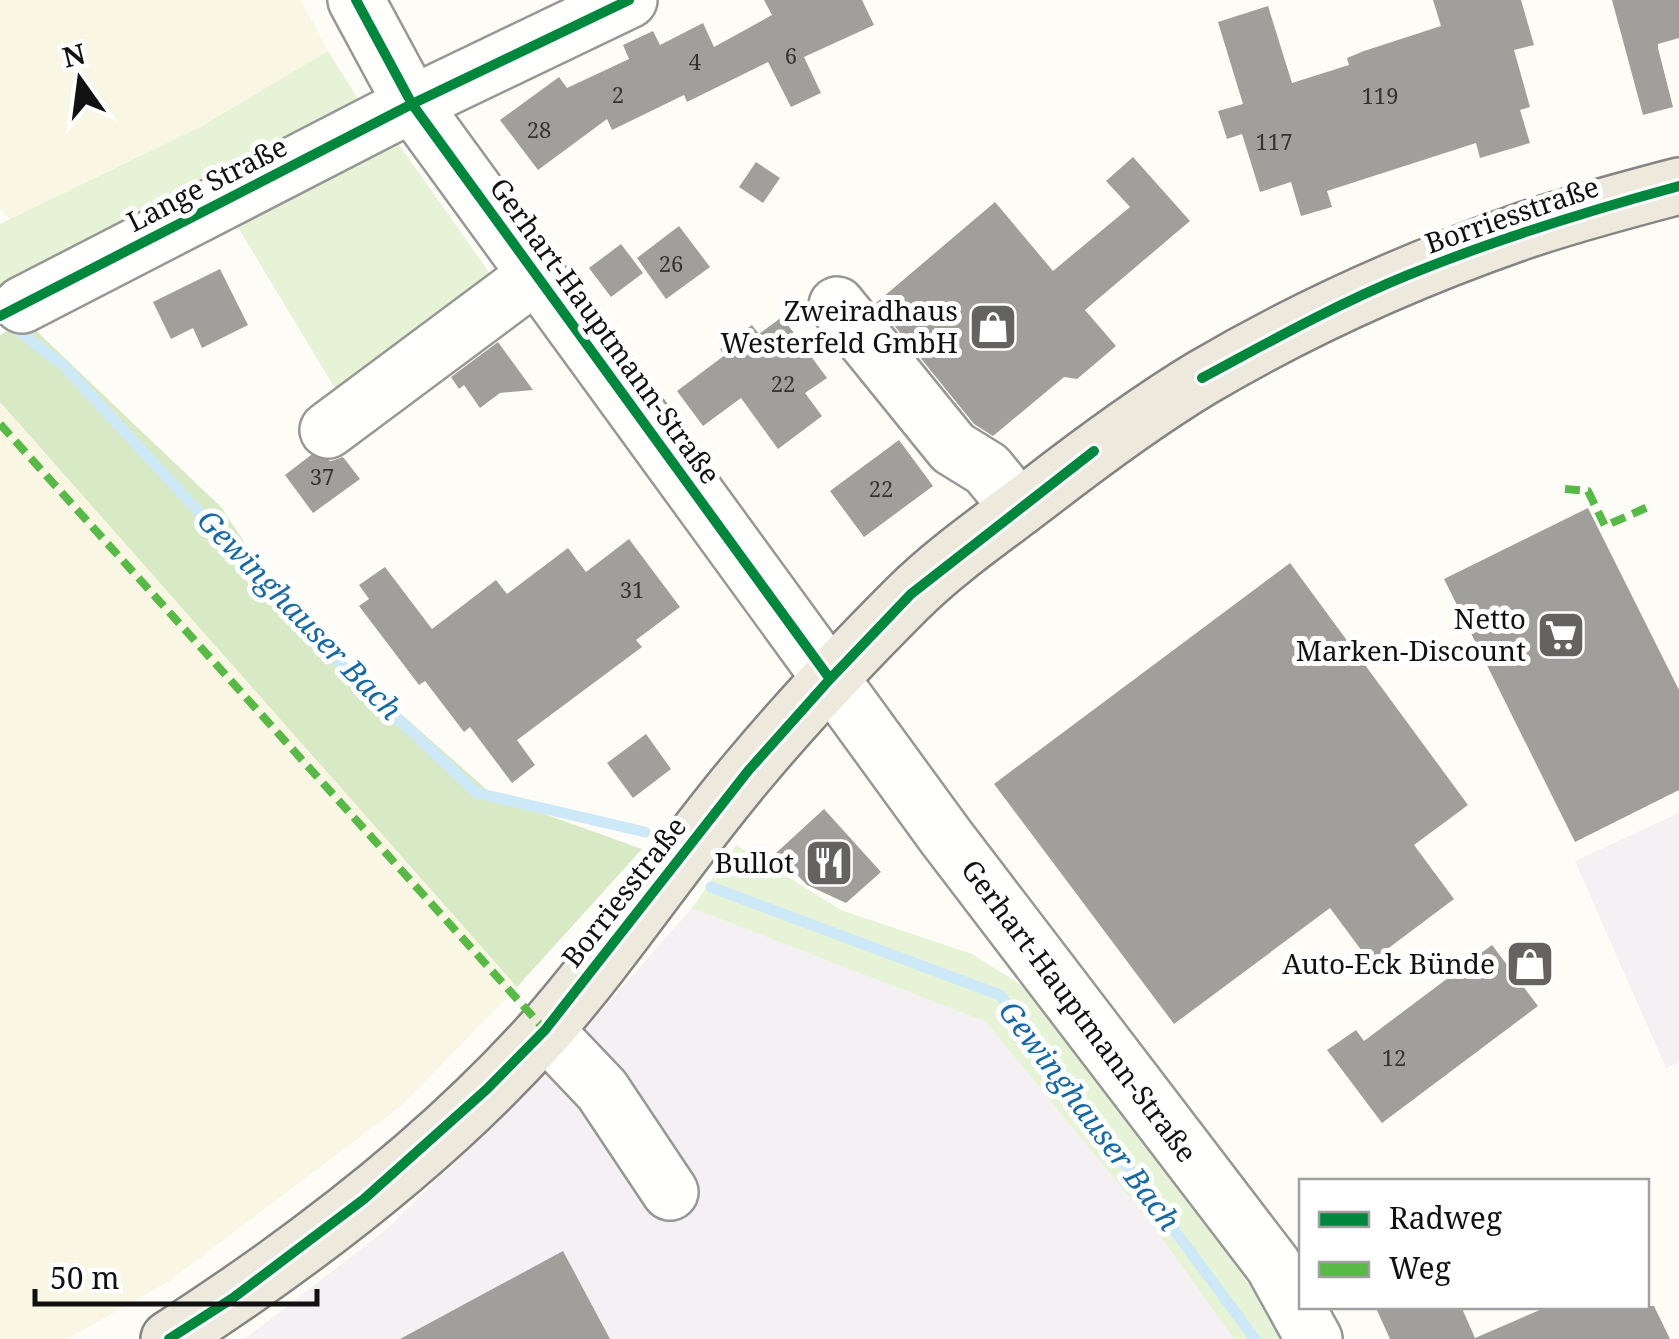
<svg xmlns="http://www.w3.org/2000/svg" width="1679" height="1339" font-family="'Noto Serif',serif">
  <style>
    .industrial { fill: #f5f0f3 }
    .farmland { fill: #f9f7e4 }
    .green { fill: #e7f3d7 }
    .forest { fill: #d8eac5 }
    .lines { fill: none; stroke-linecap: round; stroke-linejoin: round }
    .stream { stroke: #cde8f7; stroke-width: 11 }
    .building { fill: #a19f9c }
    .minor-casing { stroke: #979795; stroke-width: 60 }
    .major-casing { stroke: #858482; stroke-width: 60 }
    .minor { stroke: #fffffe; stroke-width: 55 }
    .major { stroke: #ede9dc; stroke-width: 55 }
    .quiet { stroke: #58b947; stroke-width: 8; stroke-dasharray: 15 8; stroke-linecap: butt }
    .cycleway-casing { stroke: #fff; stroke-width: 16 }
    .cycleway { stroke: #00873e; stroke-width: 10 }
    .labels { text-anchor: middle; stroke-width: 10; stroke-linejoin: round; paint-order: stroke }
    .number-label { font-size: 22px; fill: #353434 }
    .street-label { font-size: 28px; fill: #111; stroke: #fff }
    .poi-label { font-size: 28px; fill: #111; stroke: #fff; text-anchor: end }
    .water-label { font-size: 30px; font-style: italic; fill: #1768a6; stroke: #fff }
  </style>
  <rect width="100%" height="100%" fill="#fdfcf7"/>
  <!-- industrial -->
  <path class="industrial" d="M1679 813V1062L1666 1068 1575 861Z
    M692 908 986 1022 1153 1226 1234 1339H245L388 1228 548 1071Z"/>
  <!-- farmland -->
  <path class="farmland" d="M0 0H301L328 51 202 126 10 219 0 209Z
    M0 402 517 987 402 1105 168 1282 67 1339H0Z"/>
  <!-- green -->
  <path class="green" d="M328 51 368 115 0 305V224L202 126Z
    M390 132 501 289 345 405 230 214Z
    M736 845 841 910 972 954 1045 1000 1271 1315 1282 1339H1234L1153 1226 986 1022 692 908Z"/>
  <!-- forest -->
  <path class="forest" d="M27 322 221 507 280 596 339 659 494 796 642 849 517 987 0 402V335Z"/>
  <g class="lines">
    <!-- stream -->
    <path class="stream" d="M11 325 63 365 337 661 477 793 645 832
      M711 887 1000 995 1255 1339"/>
  </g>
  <!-- building -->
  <path class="building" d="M764 0H862L874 25 804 57 821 93 791 107 768 62 687 102 684 95 612 130 607 119 538 170 500 120 559 77 567 88 629 59 623 45 653 31 660 45 703 23 714 47 772 15Z
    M1433 0H1521L1534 45 1514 50 1530 107 1520 110 1530 143 1480 158 1476 143 1327 191 1332 207 1301 216 1291 182 1260 192 1242 134 1227 139 1218 111 1243 104 1218 22 1268 6 1292 83 1349 65 1347 58 1364 51 1441 26Z
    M1612 0H1679V38L1658 44V48L1673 107 1643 115Z
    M1133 157 1190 221 1085 310 1116 346 1077 379 1064 377 993 436 974 424 876 303 995 202 1053 271 1130 207 1106 181Z
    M756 162 780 178 763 203 739 187Z
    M679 226 710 267 666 299 637 258Z
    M621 244 643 273 611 297 589 268Z
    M220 269 248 325 202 348 193 328 171 339 153 302Z
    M782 317 827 378 805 393 822 416 778 449 741 398 703 426 677 391 725 355 720 349 752 325 759 334Z
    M498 342 533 390 500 393 480 408 464 385 459 389 451 377Z
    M899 440 933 486 864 537 830 491Z
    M311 455 331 461 343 457 360 479 313 513 285 475Z
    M1588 508 1679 690V790L1575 842 1444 579Z
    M629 539 680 607 636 640 642 647 517 740 535 765 512 783 470 727 464 732 425 681 419 685 359 606 369 599 359 585 385 567 432 629 496 580 507 594 568 548 586 572Z
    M1290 563 1468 805 1414 845 1454 899 1370 962 1330 908 1174 1024 994 784Z
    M646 734 671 769 633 798 607 763Z
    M824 809 881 872 846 903 807 885 776 853Z
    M1492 945 1538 1006 1382 1123 1327 1050 1356 1030 1364 1041Z
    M563 1251 610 1339H400Z
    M1375 1306H1461L1475 1338 1549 1306H1654L1670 1339H1390Z"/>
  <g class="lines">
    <!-- minor casing -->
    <g class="minor-casing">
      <path id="minor" d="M356 0 412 104 946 837 1273 1265 1314 1339
        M22 305 412 104 629 0
        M837 305 953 448 987 469 1019 508
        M328 430 536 275
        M545 1030 602 1090 670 1192"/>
    </g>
    <!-- major casing -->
    <g class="major-casing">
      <path id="major" d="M169 1339C304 1252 437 1151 544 1031 617 948 677 855 748 771 798 711 852 654 907 599 945 561 993 528 1035 496 1089 454 1144 413 1202 378 1302 319 1411 270 1520 232 1572 214 1626 200 1679 186"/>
    </g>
    <!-- minor -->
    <use href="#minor" class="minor"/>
    <!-- major -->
    <use href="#major" class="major"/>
    <!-- quiet -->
    <path class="quiet" d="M0 424 545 1030
      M1565 489 1588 491 1605 526 1650 506"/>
    <!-- cycleway casing -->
    <g class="cycleway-casing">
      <path id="cycleway" d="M356 0 412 104 830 679
        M0 316 412 104 629 0
        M1202 378C1269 342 1337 304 1408 275 1497 239 1587 211 1679 186
        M169 1339 233 1298 364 1199 487 1089 545 1030 748 771 830 679 911 594 1094 451"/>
    </g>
    <!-- cycleway -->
    <use href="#cycleway" class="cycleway"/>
  </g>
  <!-- icons -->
  <defs>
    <g id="shop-square" transform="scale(2.5)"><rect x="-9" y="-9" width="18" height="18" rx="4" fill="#646362" stroke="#fff"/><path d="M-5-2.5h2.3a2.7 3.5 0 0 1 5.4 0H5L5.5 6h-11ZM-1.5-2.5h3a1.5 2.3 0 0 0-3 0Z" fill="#fff"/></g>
    <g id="supermarket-square" transform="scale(2.5)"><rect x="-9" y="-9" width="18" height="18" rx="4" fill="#646362" stroke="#fff"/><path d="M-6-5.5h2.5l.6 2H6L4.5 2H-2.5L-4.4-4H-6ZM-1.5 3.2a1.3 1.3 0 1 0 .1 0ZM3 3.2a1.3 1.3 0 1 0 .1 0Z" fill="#fff"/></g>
    <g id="restaurant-square" transform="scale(2.5)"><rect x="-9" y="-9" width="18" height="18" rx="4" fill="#646362" stroke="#fff"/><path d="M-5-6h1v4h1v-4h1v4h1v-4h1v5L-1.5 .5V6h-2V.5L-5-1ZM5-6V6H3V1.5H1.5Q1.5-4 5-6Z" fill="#fff"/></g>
  </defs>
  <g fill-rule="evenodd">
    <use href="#shop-square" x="993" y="327"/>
    <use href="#supermarket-square" x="1561" y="635"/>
    <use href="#restaurant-square" x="829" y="863"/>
    <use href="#shop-square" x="1530" y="964"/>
  </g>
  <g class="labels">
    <!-- number labels -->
    <g class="number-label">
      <text x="791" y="64">6</text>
      <text x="695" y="70">4</text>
      <text x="618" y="103">2</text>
      <text x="1380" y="104">119</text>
      <text x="539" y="138">28</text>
      <text x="1274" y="150">117</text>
      <text x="671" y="272">26</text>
      <text x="783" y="392">22</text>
      <text x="322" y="485">37</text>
      <text x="881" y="497">22</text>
      <text x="632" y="598">31</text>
      <text x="1394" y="1066">12</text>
    </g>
    <!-- street labels -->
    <g class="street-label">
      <text transform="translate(207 184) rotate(-27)" y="10">Lange Straße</text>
      <text transform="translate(1512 215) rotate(-19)" y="10">Borriesstraße</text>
      <text transform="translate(605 331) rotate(54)" y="10">Gerhart-Hauptmann-Straße</text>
      <text transform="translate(624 892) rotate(-52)" y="10">Borriesstraße</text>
      <text transform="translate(1079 1011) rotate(53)" y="10">Gerhart-Hauptmann-Straße</text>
    </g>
    <!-- poi labels -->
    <g class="poi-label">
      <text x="958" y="321">Zweiradhaus<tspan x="958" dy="32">Westerfeld GmbH</tspan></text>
      <text x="1526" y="629">Netto<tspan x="1526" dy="32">Marken-Discount</tspan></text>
      <text x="794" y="873">Bullot</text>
      <text x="1495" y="974">Auto-Eck Bünde</text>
    </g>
    <!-- water labels -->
    <g class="water-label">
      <text transform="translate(299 615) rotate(46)" y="10">Gewinghauser Bach</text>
      <text transform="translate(1089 1116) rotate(53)" y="10">Gewinghauser Bach</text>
    </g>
  </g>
  <!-- legend -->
  <rect x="1299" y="1179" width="350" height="130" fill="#ffffff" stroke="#a0a0a0" stroke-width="2.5"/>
  <rect x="1319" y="1212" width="50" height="15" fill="#00873e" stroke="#a0a0a0" stroke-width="2.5"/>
  <text x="1389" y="1229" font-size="30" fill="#111111">Radweg</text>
  <rect x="1319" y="1262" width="50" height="15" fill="#58b947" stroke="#a0a0a0" stroke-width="2.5"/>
  <text x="1389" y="1279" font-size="30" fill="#111111">Weg</text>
  <!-- north arrow -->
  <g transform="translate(80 80) rotate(346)" stroke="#ffffff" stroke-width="8" paint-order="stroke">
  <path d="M0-8L18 38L0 25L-18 38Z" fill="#111111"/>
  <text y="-15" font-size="28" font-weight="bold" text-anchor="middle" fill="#111111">N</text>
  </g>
  <!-- scale -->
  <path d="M35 1289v15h282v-15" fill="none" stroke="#111111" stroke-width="5"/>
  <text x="50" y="1289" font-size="30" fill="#111111" stroke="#ffffff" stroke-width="8" paint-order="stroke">50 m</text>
</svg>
